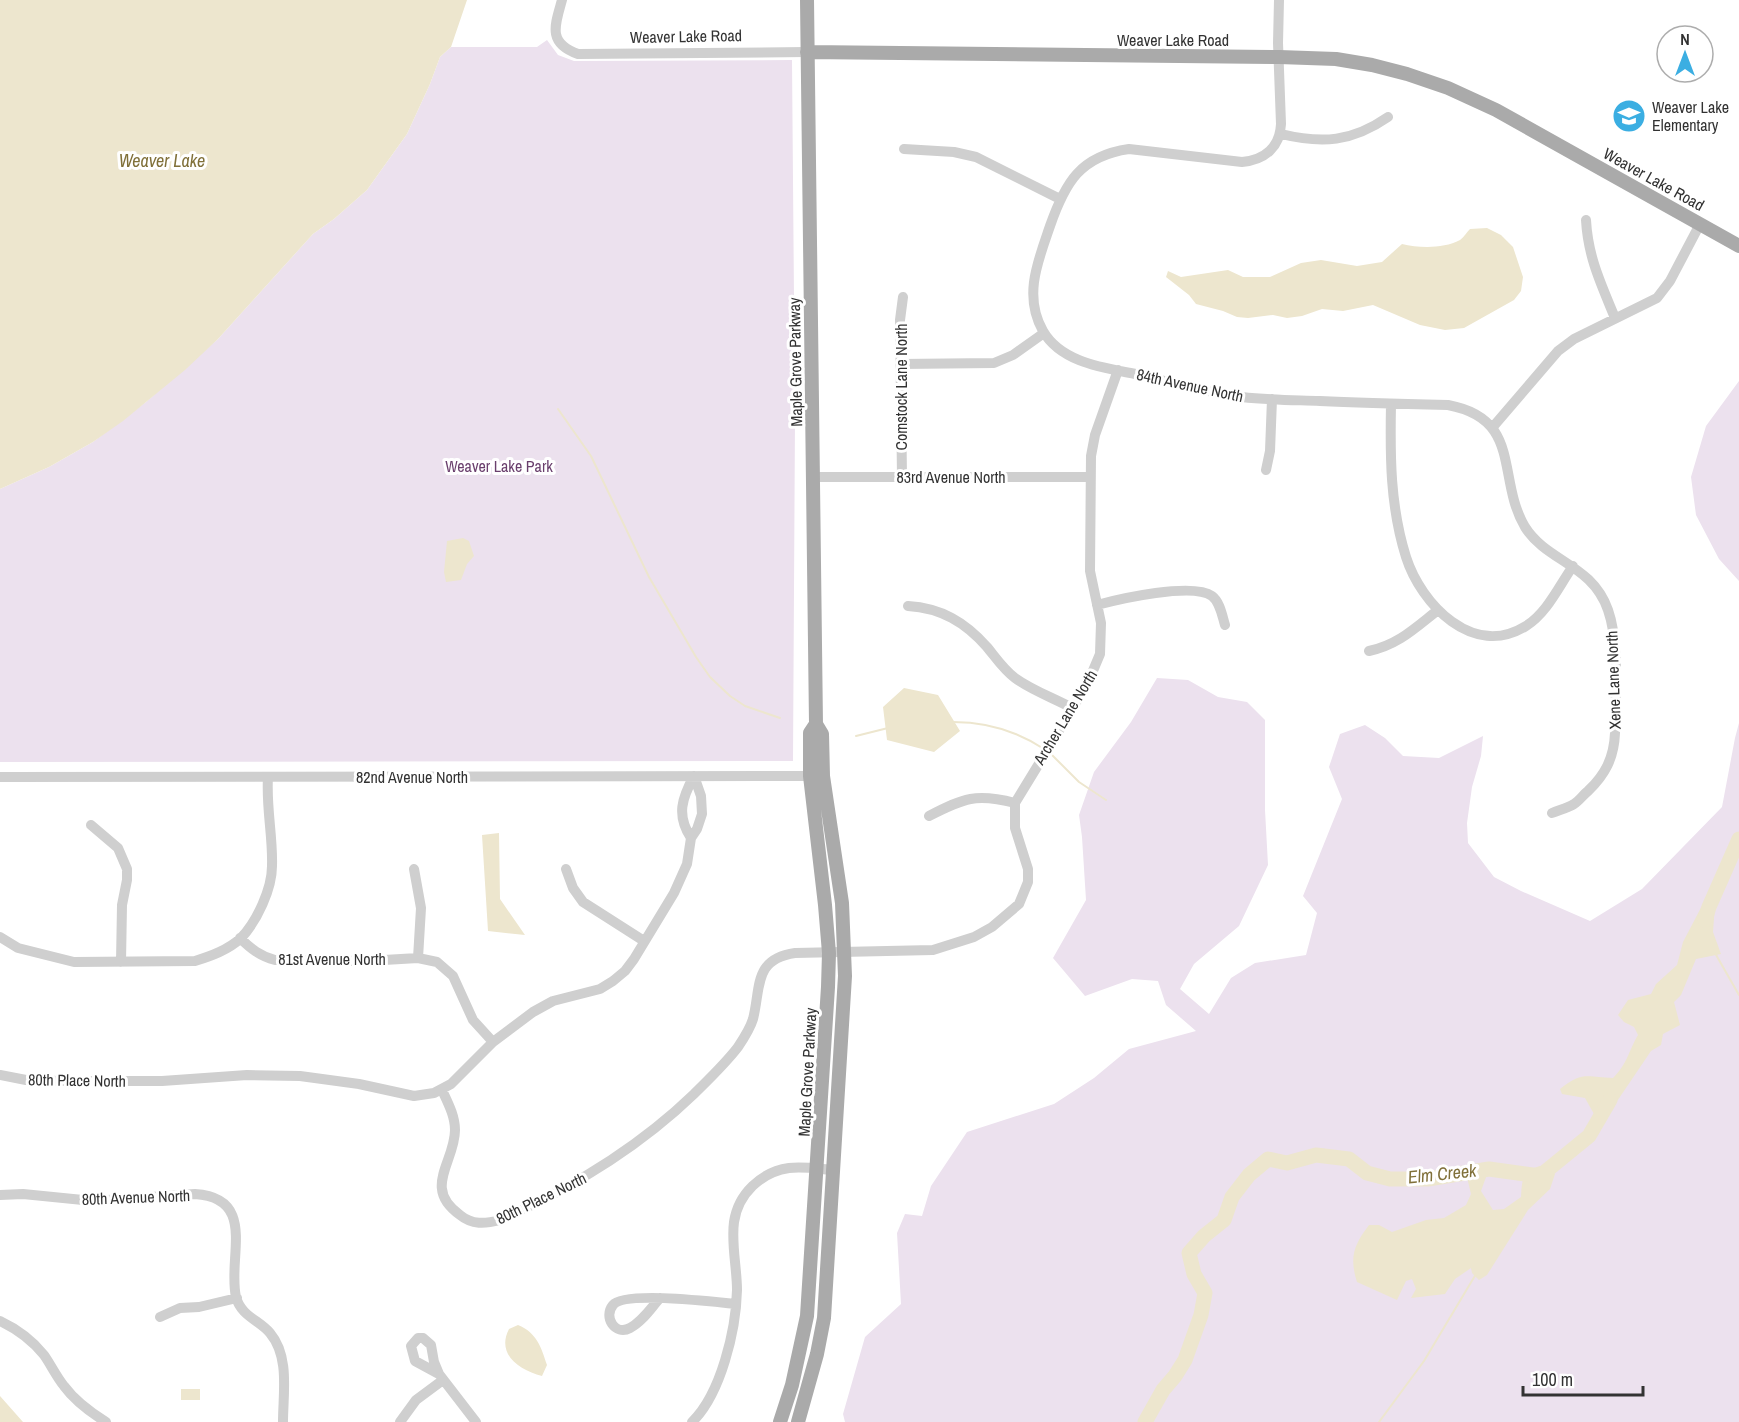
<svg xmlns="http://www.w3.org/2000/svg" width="1739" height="1422" font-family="'Archivo Narrow',sans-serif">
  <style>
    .green { fill: #ece1ee }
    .water { fill: #ede6ce }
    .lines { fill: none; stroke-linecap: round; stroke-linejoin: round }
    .stream { stroke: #ede6ce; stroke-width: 2 }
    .river { stroke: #ede6ce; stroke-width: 15 }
    .minor { stroke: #cfcfcf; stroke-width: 10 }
    .major { stroke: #aaa; stroke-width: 14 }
    .labels { text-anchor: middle; stroke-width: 6; stroke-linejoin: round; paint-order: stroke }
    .street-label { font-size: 16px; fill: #323232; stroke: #fff }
    .poi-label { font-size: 16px; fill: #323232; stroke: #fff; text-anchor: start }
    .park-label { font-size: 16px; fill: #6a3f6d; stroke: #fff }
    .water-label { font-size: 18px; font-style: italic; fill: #807039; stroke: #fff }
  </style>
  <rect width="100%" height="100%" fill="#fff"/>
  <!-- green -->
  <path class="green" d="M547 40 558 55 574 61 792 60 795 419 793 761 0 762V489L49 467 93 442 146 402 218 339 313 234 334 219 367 190 407 134 430 84 440 57 451 47H537Z
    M1739 381V581L1719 559 1696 515 1691 477 1706 426Z
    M1157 678 1188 680 1218 697 1247 702 1265 720V810L1268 865 1239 926 1194 964 1180 989 1209 1014 1231 978 1255 963 1306 955 1317 913 1303 896 1342 799 1329 767 1340 734 1365 725 1385 738 1403 756 1439 758 1483 736 1481 756 1472 787 1467 823 1468 843 1494 877 1521 891 1590 921 1642 889 1722 807 1735 738 1739 723V1422H845L843 1414 865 1337 901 1304 897 1233 905 1214 922 1216 931 1186 967 1132 1054 1104 1094 1078 1129 1049 1196 1031 1166 1005 1158 981 1132 979 1085 996 1053 958 1086 900 1082 837 1079 815 1094 772 1131 722Z"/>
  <!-- water -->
  <path class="water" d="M0 0H467L451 47 440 57 430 84 407 134 367 190 334 219 313 234 218 339 185 370 123 421 93 442 49 467 0 489Z
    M1487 228 1501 235 1513 247 1523 277 1521 291 1514 300 1464 328 1445 330 1420 325 1373 305 1343 311 1322 309 1302 316 1287 318 1273 315 1248 318 1237 317 1223 311 1196 304 1189 295 1166 277 1168 271 1181 277 1228 270 1243 277H1270L1301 263 1321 260 1357 266 1382 262 1402 244C1419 248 1443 249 1460 240 1464 237 1467 232 1470 229Z
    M463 538 469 541 474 556 467 564 461 580 446 582 444 572 447 541Z
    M904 688 938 695 960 731 934 752 887 740 883 707Z
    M499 833 500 899 525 935 488 931 482 835Z
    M1705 900 1715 905 1713 932 1721 954 1696 959 1681 995 1674 1002 1680 1025 1663 1034 1661 1045 1651 1051 1605 1119 1594 1114 1585 1098 1562 1094 1560 1089C1582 1071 1587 1077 1613 1078 1628 1063 1628 1052 1638 1035L1634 1027 1624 1022 1618 1015 1628 1000 1651 994 1656 984 1677 965 1683 942Z
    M1540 1166 1555 1174 1550 1189 1528 1210 1487 1275 1479 1280 1472 1273 1471 1268 1455 1279 1445 1294 1411 1298 1416 1289 1412 1279 1406 1281 1397 1300 1357 1282C1349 1257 1354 1245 1369 1225H1379L1392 1232 1426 1220 1444 1218 1466 1205 1471 1194 1466 1173 1489 1169 1481 1191 1493 1210 1504 1209 1521 1197C1522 1180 1522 1171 1540 1166Z
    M518 1325C537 1333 541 1347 547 1365L542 1376C519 1370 496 1354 509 1329Z
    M181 1389H200V1400H181Z
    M0 1396 23 1422H0Z"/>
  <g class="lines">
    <!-- stream -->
    <path class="stream" d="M558 409 591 456 649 577 696 657 710 677 730 696 745 706 780 718
      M953 722C985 722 1017 731 1044 749
      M856 736 888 728
      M1049 752 1079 782 1106 800
      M1715 953 1739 995
      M1379 1422 1424 1361 1476 1274"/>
    <!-- river -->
    <path class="river" d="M1705 920 1709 907 1739 839
      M1145 1422 1163 1390 1175 1376 1185 1360 1201 1315 1205 1293 1194 1274 1189 1253 1204 1236 1224 1220 1232 1197 1249 1175 1268 1159 1287 1163 1316 1155 1349 1159 1367 1173 1390 1179H1428L1489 1169 1540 1176 1589 1136 1610 1100"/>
    <!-- minor -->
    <path class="minor" d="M562 0C555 25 547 43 578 54L807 52
      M1279 0 1278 43 1281 124C1280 147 1265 160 1242 162L1129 149C1080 156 1065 183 1050 226 1038 261 1023 296 1043 331 1062 364 1107 368 1140 375 1174 383 1208 393 1242 397 1268 400 1294 400 1320 401 1362 403 1405 404 1448 405 1523 419 1496 478 1525 527 1547 562 1592 564 1608 610 1620 644 1615 696 1615 733 1614 758 1605 775 1588 791 1583 795 1579 801 1574 804 1568 808 1559 810 1552 813
      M1281 134C1322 144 1352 142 1388 117
      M904 149 954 152 976 157 1060 199
      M1586 220C1588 257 1601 284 1615 318
      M900 364 994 363 1013 355 1044 333
      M1391 404C1390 456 1390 506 1406 557 1421 604 1473 659 1526 626 1547 613 1559 586 1573 566
      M1492 428 1558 351 1574 339 1657 298 1670 281 1700 224
      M1266 470 1270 451 1272 399
      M812 477H1089
      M902 477 900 320 903 297
      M1097 605C1119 599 1193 582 1212 596 1220 602 1222 615 1225 625
      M908 606C941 608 965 622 987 647 996 658 1004 670 1015 678 1033 691 1054 698 1072 708
      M1369 651C1398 645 1415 628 1438 610
      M0 777 817 776
      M929 816C964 798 976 793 1015 803
      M91 825 118 848 127 869V880L122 905 121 962
      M691 838C676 815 682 798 694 776
      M414 869 421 908 418 958
      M566 869 573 888 583 902 644 941
      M0 937 18 948 74 962 195 961C211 956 228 950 241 938 257 921 272 889 272 866 273 836 266 808 268 777
      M240 938C251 949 260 956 275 960L367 961 418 958 437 962 453 976 473 1020 493 1042
      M0 1075 26 1080 61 1081H162L247 1075 300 1076 359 1084 414 1096 434 1093 451 1084 493 1042 533 1012 553 1001 600 989 613 981 625 971 634 959 674 893 687 864 691 838 697 829 702 814 701 796 694 776
      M442 1090C448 1103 455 1116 455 1130 455 1162 422 1188 460 1215 472 1225 485 1224 500 1220 572 1188 637 1149 694 1094 709 1079 725 1064 738 1047 744 1038 750 1029 753 1019 761 988 753 959 795 953L933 950 974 937 992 927 1019 904 1028 882V869L1015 828V803L1087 685 1100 654 1101 623 1090 571 1091 456 1095 435 1118 370
      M0 1195 23 1194 93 1201 195 1194C258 1198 227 1258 236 1297 241 1316 259 1320 270 1333 290 1357 283 1393 283 1422
      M660 1298C651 1308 642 1322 630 1328 615 1336 603 1317 613 1305 624 1291 715 1302 736 1304
      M160 1317 180 1308 199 1307 237 1298
      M0 1321C17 1329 32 1340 44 1355 51 1365 56 1376 64 1386 75 1401 90 1412 106 1422
      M439 1374 415 1361 411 1346 418 1338H423L431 1345 434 1362 439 1374 476 1422
      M400 1422 416 1400 443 1380
      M692 1422C721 1394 736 1330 737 1290 737 1268 731 1244 734 1222 738 1194 761 1172 789 1168 803 1166 820 1169 834 1170"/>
    <!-- major -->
    <path class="major" d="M807 52 1279 57 1336 59 1372 65 1407 74 1448 88 1496 110 1739 246
      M780 1422 792 1385 807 1316 828 987 829 953 825 905 810 776V733L816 724
      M798 1422 817 1354 824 1318 845 976 842 903 823 776 822 734 816 724 807 0"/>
  </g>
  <!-- icons -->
  <defs>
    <g id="school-disc" transform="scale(1.725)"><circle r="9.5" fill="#3baee2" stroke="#fff"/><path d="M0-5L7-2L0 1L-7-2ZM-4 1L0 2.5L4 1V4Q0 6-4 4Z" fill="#fff"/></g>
  </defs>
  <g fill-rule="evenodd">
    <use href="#school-disc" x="1629" y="116"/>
  </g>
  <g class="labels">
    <!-- street labels -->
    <g class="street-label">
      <text transform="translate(686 36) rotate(-1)" y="6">Weaver Lake Road</text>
      <text x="1173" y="46">Weaver Lake Road</text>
      <text transform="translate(1654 179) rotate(29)" y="6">Weaver Lake Road</text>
      <text transform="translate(795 362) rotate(-91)" y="6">Maple Grove Parkway</text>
      <text transform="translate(1190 385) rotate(12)" y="6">84th Avenue North</text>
      <text transform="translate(901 387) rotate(-90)" y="6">Comstock Lane North</text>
      <text x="951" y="483">83rd Avenue North</text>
      <text transform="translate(1613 680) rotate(-92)" y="6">Xene Lane North</text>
      <text transform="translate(1065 717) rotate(-59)" y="6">Archer Lane North</text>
      <text x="412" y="783">82nd Avenue North</text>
      <text x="332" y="965">81st Avenue North</text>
      <text transform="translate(807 1072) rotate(-87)" y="6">Maple Grove Parkway</text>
      <text transform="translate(77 1080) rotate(1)" y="6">80th Place North</text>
      <text transform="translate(136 1197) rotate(-2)" y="6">80th Avenue North</text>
      <text transform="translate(541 1198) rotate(-26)" y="6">80th Place North</text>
    </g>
    <!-- poi labels -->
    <g class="poi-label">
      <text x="1652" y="113">Weaver Lake<tspan x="1652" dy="18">Elementary</tspan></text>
    </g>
    <!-- park labels -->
    <g class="park-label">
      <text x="499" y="472">Weaver Lake Park</text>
    </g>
    <!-- water labels -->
    <g class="water-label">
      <text x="162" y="167">Weaver Lake</text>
      <text transform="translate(1442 1174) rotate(-6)" y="6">Elm Creek</text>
    </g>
  </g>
  <!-- north arrow -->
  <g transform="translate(1685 54)"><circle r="28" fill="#ffffff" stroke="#adadad" stroke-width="1.5"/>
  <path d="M0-4.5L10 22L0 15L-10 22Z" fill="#3baee2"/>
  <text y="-9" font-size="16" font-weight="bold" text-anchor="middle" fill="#323232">N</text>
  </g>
  <!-- scale -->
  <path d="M1523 1386v9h120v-9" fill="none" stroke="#323232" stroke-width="3"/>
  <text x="1532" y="1386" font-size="18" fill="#323232" stroke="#ffffff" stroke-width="4.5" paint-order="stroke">100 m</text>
</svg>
